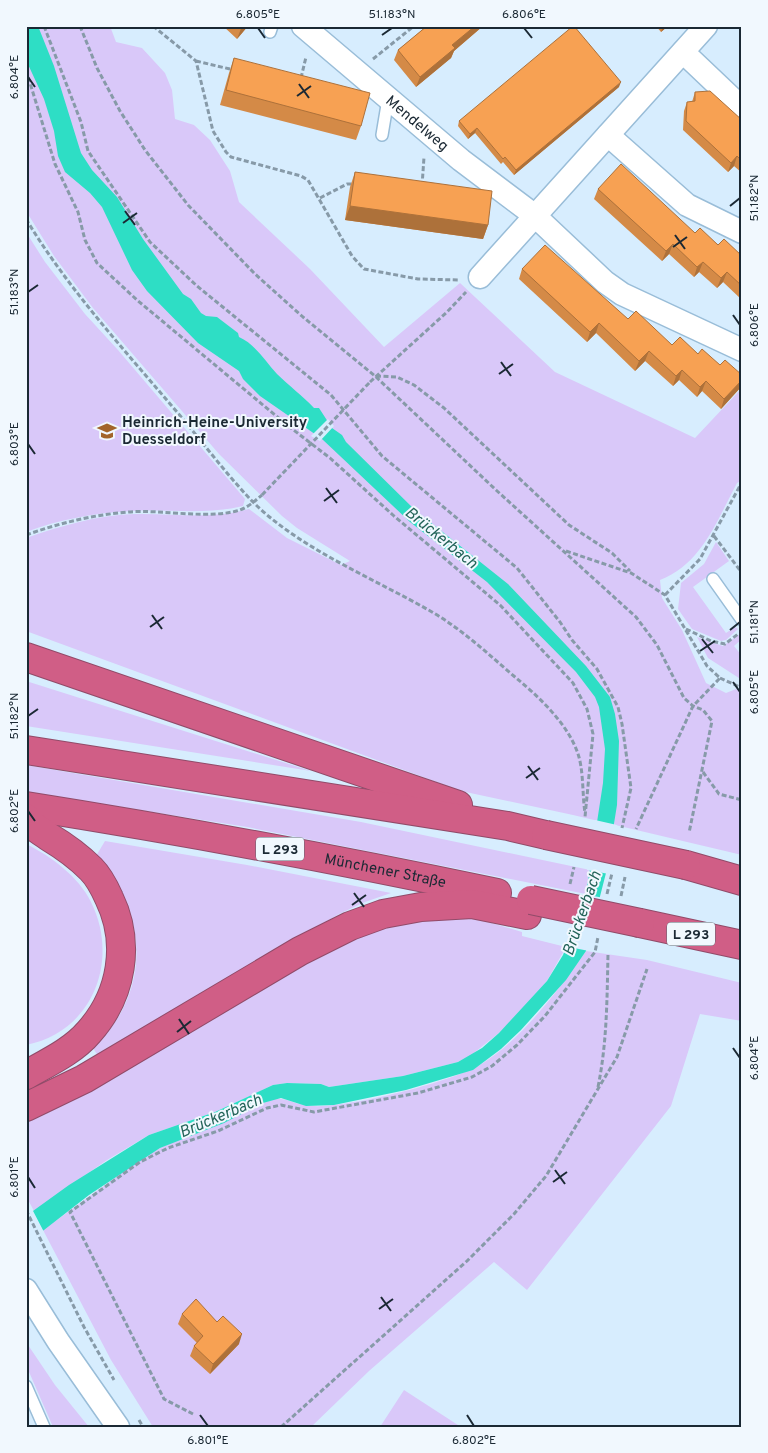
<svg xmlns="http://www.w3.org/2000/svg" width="768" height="1453" font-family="Overpass,sans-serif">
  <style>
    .green { fill: #d9c8f9 }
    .water { fill: #2edec5 }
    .pier { fill: #d7edfe }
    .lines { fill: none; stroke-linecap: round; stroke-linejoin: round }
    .lane-casing { stroke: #99bdd8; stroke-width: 14 }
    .street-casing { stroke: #99bdd8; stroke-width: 25 }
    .highway-casing { stroke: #914b69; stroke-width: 30 }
    .path { stroke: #879aa8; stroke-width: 3; stroke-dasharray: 5 2.5; stroke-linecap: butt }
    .lane { stroke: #fff; stroke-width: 11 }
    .street { stroke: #fff; stroke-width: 22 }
    .highway { stroke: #d05e86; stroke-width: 28 }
    .highway-bridge-casing { stroke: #914b69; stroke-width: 30; stroke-linecap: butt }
    .path-bridge { stroke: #879aa8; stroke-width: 3; stroke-dasharray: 5 2.5; stroke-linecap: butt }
    .highway-bridge { stroke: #d05e86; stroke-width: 28 }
    .wall { fill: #d48a47 }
    .shaded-wall { fill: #ad713a }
    .building { fill: #f7a153; stroke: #ad713a }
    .ticks { fill: none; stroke: #1b2934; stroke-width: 2 }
    .labels { text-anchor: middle; stroke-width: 4; stroke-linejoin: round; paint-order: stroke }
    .shield { fill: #f1f8fe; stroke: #5b6771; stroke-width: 1 }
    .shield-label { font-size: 14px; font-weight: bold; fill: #1b2934 }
    .street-label { font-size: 15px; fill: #1b2934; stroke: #f1f8fe }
    .poi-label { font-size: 15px; font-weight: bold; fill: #1b2934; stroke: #f1f8fe; text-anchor: start }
    .water-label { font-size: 16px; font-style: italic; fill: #236459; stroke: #f1f8fe }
    .neatline { fill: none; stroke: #1b2934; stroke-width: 2 }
    .ticks-label { font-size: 12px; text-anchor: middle; fill: #1b2934 }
  </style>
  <rect width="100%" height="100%" fill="#d7edfe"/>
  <!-- green -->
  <path class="green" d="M26 26H110L116 42 142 48 165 73 172 90 175 119 194 125 210 140 230 171 239 202 310 269 384 347 460 283 555 372 695 438 742 388V480L737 483C717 520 702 564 660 580L662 598 682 630 706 683 726 693 736 689 742 693V855L573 815 461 791 26 631V538C61 526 97 515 135 514 173 513 211 520 249 509L287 538 341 565 350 561 297 528 282 516 219 454 93 308 54 256 26 211Z
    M26 232 45 262 85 314 118 350 245 499 243 506C207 515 169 509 132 511 95 513 60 519 26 532Z
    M716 542 729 561 693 587 726 633 735 627 738 629 726 640 721 641 692 629 678 609 681 583 704 564Z
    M740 634 742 639 734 646 742 656V680L708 658 697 637 723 646Z
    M26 681 311 771 26 726Z
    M26 765 361 822 590 870 586 894 247 827 26 792Z
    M105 841 247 865 391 893 365 902 339 914 98 1056 93 1048C152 993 149 913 96 856Z
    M26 844C51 856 79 877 91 902 120 960 93 1032 26 1045Z
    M452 915 475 918 522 932V936L566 947 547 981 534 997 499 1033 470 1056 458 1062 403 1076 329 1087 321 1084 287 1083 273 1085 215 1112 149 1135 107 1160 34 1211 26 1196V1123L135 1065 363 931Z
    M586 951 647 960 742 983V1021L700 1014 671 1106 527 1290 494 1262 369 1371 311 1427H153L111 1360 43 1230 137 1162 160 1148 273 1099C285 1097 294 1104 306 1105 314 1107 325 1106 333 1105 368 1102 455 1081 483 1063 521 1040 561 987 586 951Z
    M26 1342 55 1385 89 1427H53L26 1365Z
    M404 1390 461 1427H380Z"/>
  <!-- water -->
  <path class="water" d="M26 26H38L54 66 81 153 92 170 117 197 143 239 183 294 191 299 201 313 206 316 217 317 238 333 239 337C255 344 265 361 277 374 289 386 302 395 314 408H319L332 428 342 435 346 442 415 510 508 584 586 666 610 697 615 714 619 741 617 805 606 873 586 951 566 980 521 1030 501 1049 473 1070 406 1090 334 1105 306 1106 281 1098 263 1103 224 1123 160 1148 89 1195 26 1244V1216L69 1185 149 1135 215 1112 273 1085 287 1083 321 1084 329 1087 403 1076 458 1062 482 1048 499 1033 547 981 563 955 586 894 603 783 605 749 599 707 595 697 576 672 487 582 410 522 322 439 260 396 243 379 239 371 198 343 147 291 132 270 102 207 90 193 65 172 58 156 54 131 44 99 26 60Z"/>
  <!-- pier -->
  <path class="pier" d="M328 419 334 426 320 441 311 436Z
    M595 820 617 825 609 874 587 870Z
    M583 894 604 898 589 951 564 946Z
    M32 1209 44 1232 26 1246V1213Z"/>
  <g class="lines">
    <!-- lane casing -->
    <g class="lane-casing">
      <path id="lane" d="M270 32 272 26
        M382 135 388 99
        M713 579 742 620
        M26 1386 44 1427"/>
    </g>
    <!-- street casing -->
    <g class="street-casing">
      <g id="street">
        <path id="s1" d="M303 26 461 160 534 215 605 282 622 294 742 350"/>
        <path d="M683 52 742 108"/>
        <path d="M608 135 687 205 742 232"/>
        <path d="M480 277 706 26"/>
        <path d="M26 1290 58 1341 118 1427"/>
      </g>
    </g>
    <!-- highway casing -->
    <g class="highway-casing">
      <g id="highway">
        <path d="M26 657 458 805"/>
        <path d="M26 750 508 826 546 835"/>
        <path id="s2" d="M26 806C184 831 340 860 497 893"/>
        <path d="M26 818C33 828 40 830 49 837 64 846 79 857 91 869 99 877 105 889 109 898 131 943 122 995 89 1032 73 1051 47 1063 26 1075"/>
        <path d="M686 865 742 881"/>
        <path d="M640 923 742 945"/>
        <path d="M26 1107 84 1079 300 951 350 926 383 914 421 907 472 904 527 915"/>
      </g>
    </g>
    <!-- path -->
    <path class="path" d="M44 26 81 122 88 151 150 242 197 286 331 395 382 456 517 568 560 622 572 640 597 669 618 707 622 724 631 788 622 828
      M80 26 97 68 120 111 145 150 188 205 255 274 303 317 375 376 496 490 636 617 657 645 684 698 693 706 703 710 712 721 689 833
      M153 26 196 61 213 131 226 152 231 157 301 176 308 180 352 256 364 269 418 279 460 280
      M373 59 414 26
      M196 61 234 70
      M26 70 55 164 78 212 85 240 97 263 137 300 287 425 330 458 394 516 500 605 573 683 587 709 593 734 585 817
      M301 78 306 57
      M422 186 424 157
      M320 198 347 184H353
      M26 219C67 287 120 345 171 405 199 437 224 472 253 502 300 549 375 579 432 612 463 630 488 654 515 677 538 696 566 722 577 751 584 769 582 793 585 813
      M376 376 397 377 414 385 444 408 569 525 612 553 630 571
      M370 382 447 312 466 292
      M26 535C60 523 92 515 128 512 161 509 209 520 240 510 248 507 255 501 262 495
      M714 536 742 573
      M566 551 631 573 665 595 707 666 720 678 693 706 636 829
      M665 595 700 559 742 482
      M686 629 711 641 725 644 738 634
      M720 678 742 688
      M703 772 719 794 742 800
      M570 884 574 867
      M607 894 612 873
      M621 896 625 877
      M598 1087C607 1043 607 1000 608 954
      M26 1210 84 1327 114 1380
      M193 1414 164 1399 70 1212 140 1162 168 1148 218 1131 267 1108 281 1105 314 1112 418 1093 472 1077 492 1066 517 1045 545 1016 595 952 598 937
      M139 1420 143 1427
      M281 1427 467 1261 514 1214 546 1176 617 1057 647 969"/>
    <!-- lane -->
    <use href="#lane" class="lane"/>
    <!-- street -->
    <use href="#street" class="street"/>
    <!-- highway -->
    <use href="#highway" class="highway"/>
    <!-- highway-bridge casing -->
    <g class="highway-bridge-casing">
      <path id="highway-bridge" d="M546 835 686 865
        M531 900 640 923"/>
    </g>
    <!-- path-bridge -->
    <path class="path-bridge" d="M262 495 370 382"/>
    <!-- highway-bridge -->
    <use href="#highway-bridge" class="highway-bridge"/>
  </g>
  <!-- wall -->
  <path class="wall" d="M223 26H248L237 39Z
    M427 26H483L454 51 451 58 416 87 394 60 398 50Z
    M656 26H668L661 32Z
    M234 58 361 126 356 140 220 105 229 73Z
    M619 87 514 175 503 162 501 164 475 133 468 139 458 126 459 121Z
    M695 92 742 120V173L734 166 728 172 683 130 684 111 687 102H692Z
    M355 172 488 225 483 239 345 220 350 187Z
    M598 189 695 233 742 256V300L723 282 717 288 699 272 694 277 669 254 662 261 594 199Z
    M522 269 628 319 672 345 720 365 742 375V384L741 387 721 409 702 391 697 397 679 380 673 386 645 361 635 371 596 333 587 342 519 279Z
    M182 1314 239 1344 210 1374 190 1356 194 1346 197 1343 178 1324Z"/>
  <!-- shaded-wall -->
  <path class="shaded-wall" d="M242 26H248L237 39Z
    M475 26H483L454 51 451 58 416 87 420 77 452 45Z
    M663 26H668L661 32Z
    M621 82 619 87 514 175 516 170Z
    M477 128 475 133 468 139 470 134Z
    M737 156 734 166 728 172 731 163Z
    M350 206 488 225 483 239 345 220Z
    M673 244 669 254 662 261 666 251Z
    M703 262 699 272 694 277 697 267Z
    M727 272 723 282 717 288 721 278Z
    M599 323 596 333 587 342 590 332Z
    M649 351 645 361 635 371 639 361Z
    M682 370 679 380 673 386 676 376Z
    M742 380V384L741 387 721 409 724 399Z
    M706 381 702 391 697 397 700 387Z
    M242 1334 239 1344 210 1374 213 1364Z"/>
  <!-- building -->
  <path class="building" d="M427 26H475L452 45 455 48 420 77 398 50Z
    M573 26H574L621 82 516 170 505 157 503 159 477 128 470 134 459 121Z
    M234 58 370 93 361 126 226 90Z
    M710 91 742 120V161L737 156 731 163 686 121 687 102 695 101V92Z
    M621 164 695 233 700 228 718 245 724 239 742 256V286L727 272 721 278 703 262 697 267 673 244 666 251 598 189Z
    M355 172 492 191 488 225 350 206Z
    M545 245 628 319 636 311 672 345 680 337 698 354 702 349 720 365 725 360 742 375V380L724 399 706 381 700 387 682 370 676 376 649 351 639 361 599 323 590 332 522 269Z
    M196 1299 217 1322 223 1316 242 1334 213 1364 194 1346 203 1336 182 1314Z"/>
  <!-- ticks -->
  <path class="ticks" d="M258 28 265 38M524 28 532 38M382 35 392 28M28 77 35 87M299 84 309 98M297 96 311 86M730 206 740 198M125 211 135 225M123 223 137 213M675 235 685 249M673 247 687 237M28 292 38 285M733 315 740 325M501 362 511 376M499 374 513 364M28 444 35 454M326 488 337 503M324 501 339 490M152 615 162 629M150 627 164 617M730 630 740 622M702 639 713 653M700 651 715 641M733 682 740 692M28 716 38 709M528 766 538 780M526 778 540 768M28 811 35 821M354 893 364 907M352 905 366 895M179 1019 189 1034M177 1032 191 1021M733 1048 740 1058M555 1170 565 1184M28 1177 35 1188M553 1182 567 1172M381 1297 391 1311M379 1309 393 1299M200 1415 208 1426M467 1415 474 1426"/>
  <!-- icons -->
  <defs>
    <g id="university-bare" transform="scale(1.5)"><path d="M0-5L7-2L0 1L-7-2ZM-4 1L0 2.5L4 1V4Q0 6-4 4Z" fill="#a2642a" stroke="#f1f8fe" stroke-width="2.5" paint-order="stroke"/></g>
  </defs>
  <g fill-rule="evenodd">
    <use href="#university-bare" x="107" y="431"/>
  </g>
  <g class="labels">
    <!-- shield labels -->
    <g class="shield">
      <rect x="256" y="837.5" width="48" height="23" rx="4"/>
      <rect x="667" y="922.5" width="48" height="23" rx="4"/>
    </g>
    <g class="shield-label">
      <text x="280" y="854">L 293</text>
      <text x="691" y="939">L 293</text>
    </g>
    <!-- street labels -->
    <g class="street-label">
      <text dy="5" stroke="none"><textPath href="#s1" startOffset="150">Mendelweg</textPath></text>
      <text dy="5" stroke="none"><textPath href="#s2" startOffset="365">Münchener Straße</textPath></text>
    </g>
    <!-- poi labels -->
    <g class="poi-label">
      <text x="122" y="427">Heinrich-Heine-University<tspan x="122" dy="17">Duesseldorf</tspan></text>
    </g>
    <!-- water labels -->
    <g class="water-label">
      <text transform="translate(442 537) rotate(39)" y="6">Brückerbach</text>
      <text transform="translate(581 913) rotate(-71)" y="6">Brückerbach</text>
      <text transform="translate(220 1115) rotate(-23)" y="6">Brückerbach</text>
    </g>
  </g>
  <!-- border -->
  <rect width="768" height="1453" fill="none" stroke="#f1f8fe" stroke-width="55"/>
  <rect x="28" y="28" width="712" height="1398" class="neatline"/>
  <g class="ticks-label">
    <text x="258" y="18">6.805°E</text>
    <text x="392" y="18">51.183°N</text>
    <text x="524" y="18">6.806°E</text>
    <text transform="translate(14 77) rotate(-90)" y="4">6.804°E</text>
    <text transform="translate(754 198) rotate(-90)" y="4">51.182°N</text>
    <text transform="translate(14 292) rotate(-90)" y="4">51.183°N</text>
    <text transform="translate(754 325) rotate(-90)" y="4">6.806°E</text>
    <text transform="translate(14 444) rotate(-90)" y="4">6.803°E</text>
    <text transform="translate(754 622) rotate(-90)" y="4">51.181°N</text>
    <text transform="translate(754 692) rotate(-90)" y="4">6.805°E</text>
    <text transform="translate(14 716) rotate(-90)" y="4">51.182°N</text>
    <text transform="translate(14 811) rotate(-90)" y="4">6.802°E</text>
    <text transform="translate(754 1058) rotate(-90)" y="4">6.804°E</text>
    <text transform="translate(14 1177) rotate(-90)" y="4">6.801°E</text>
    <text x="208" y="1444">6.801°E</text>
    <text x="474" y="1444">6.802°E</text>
  </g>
</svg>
